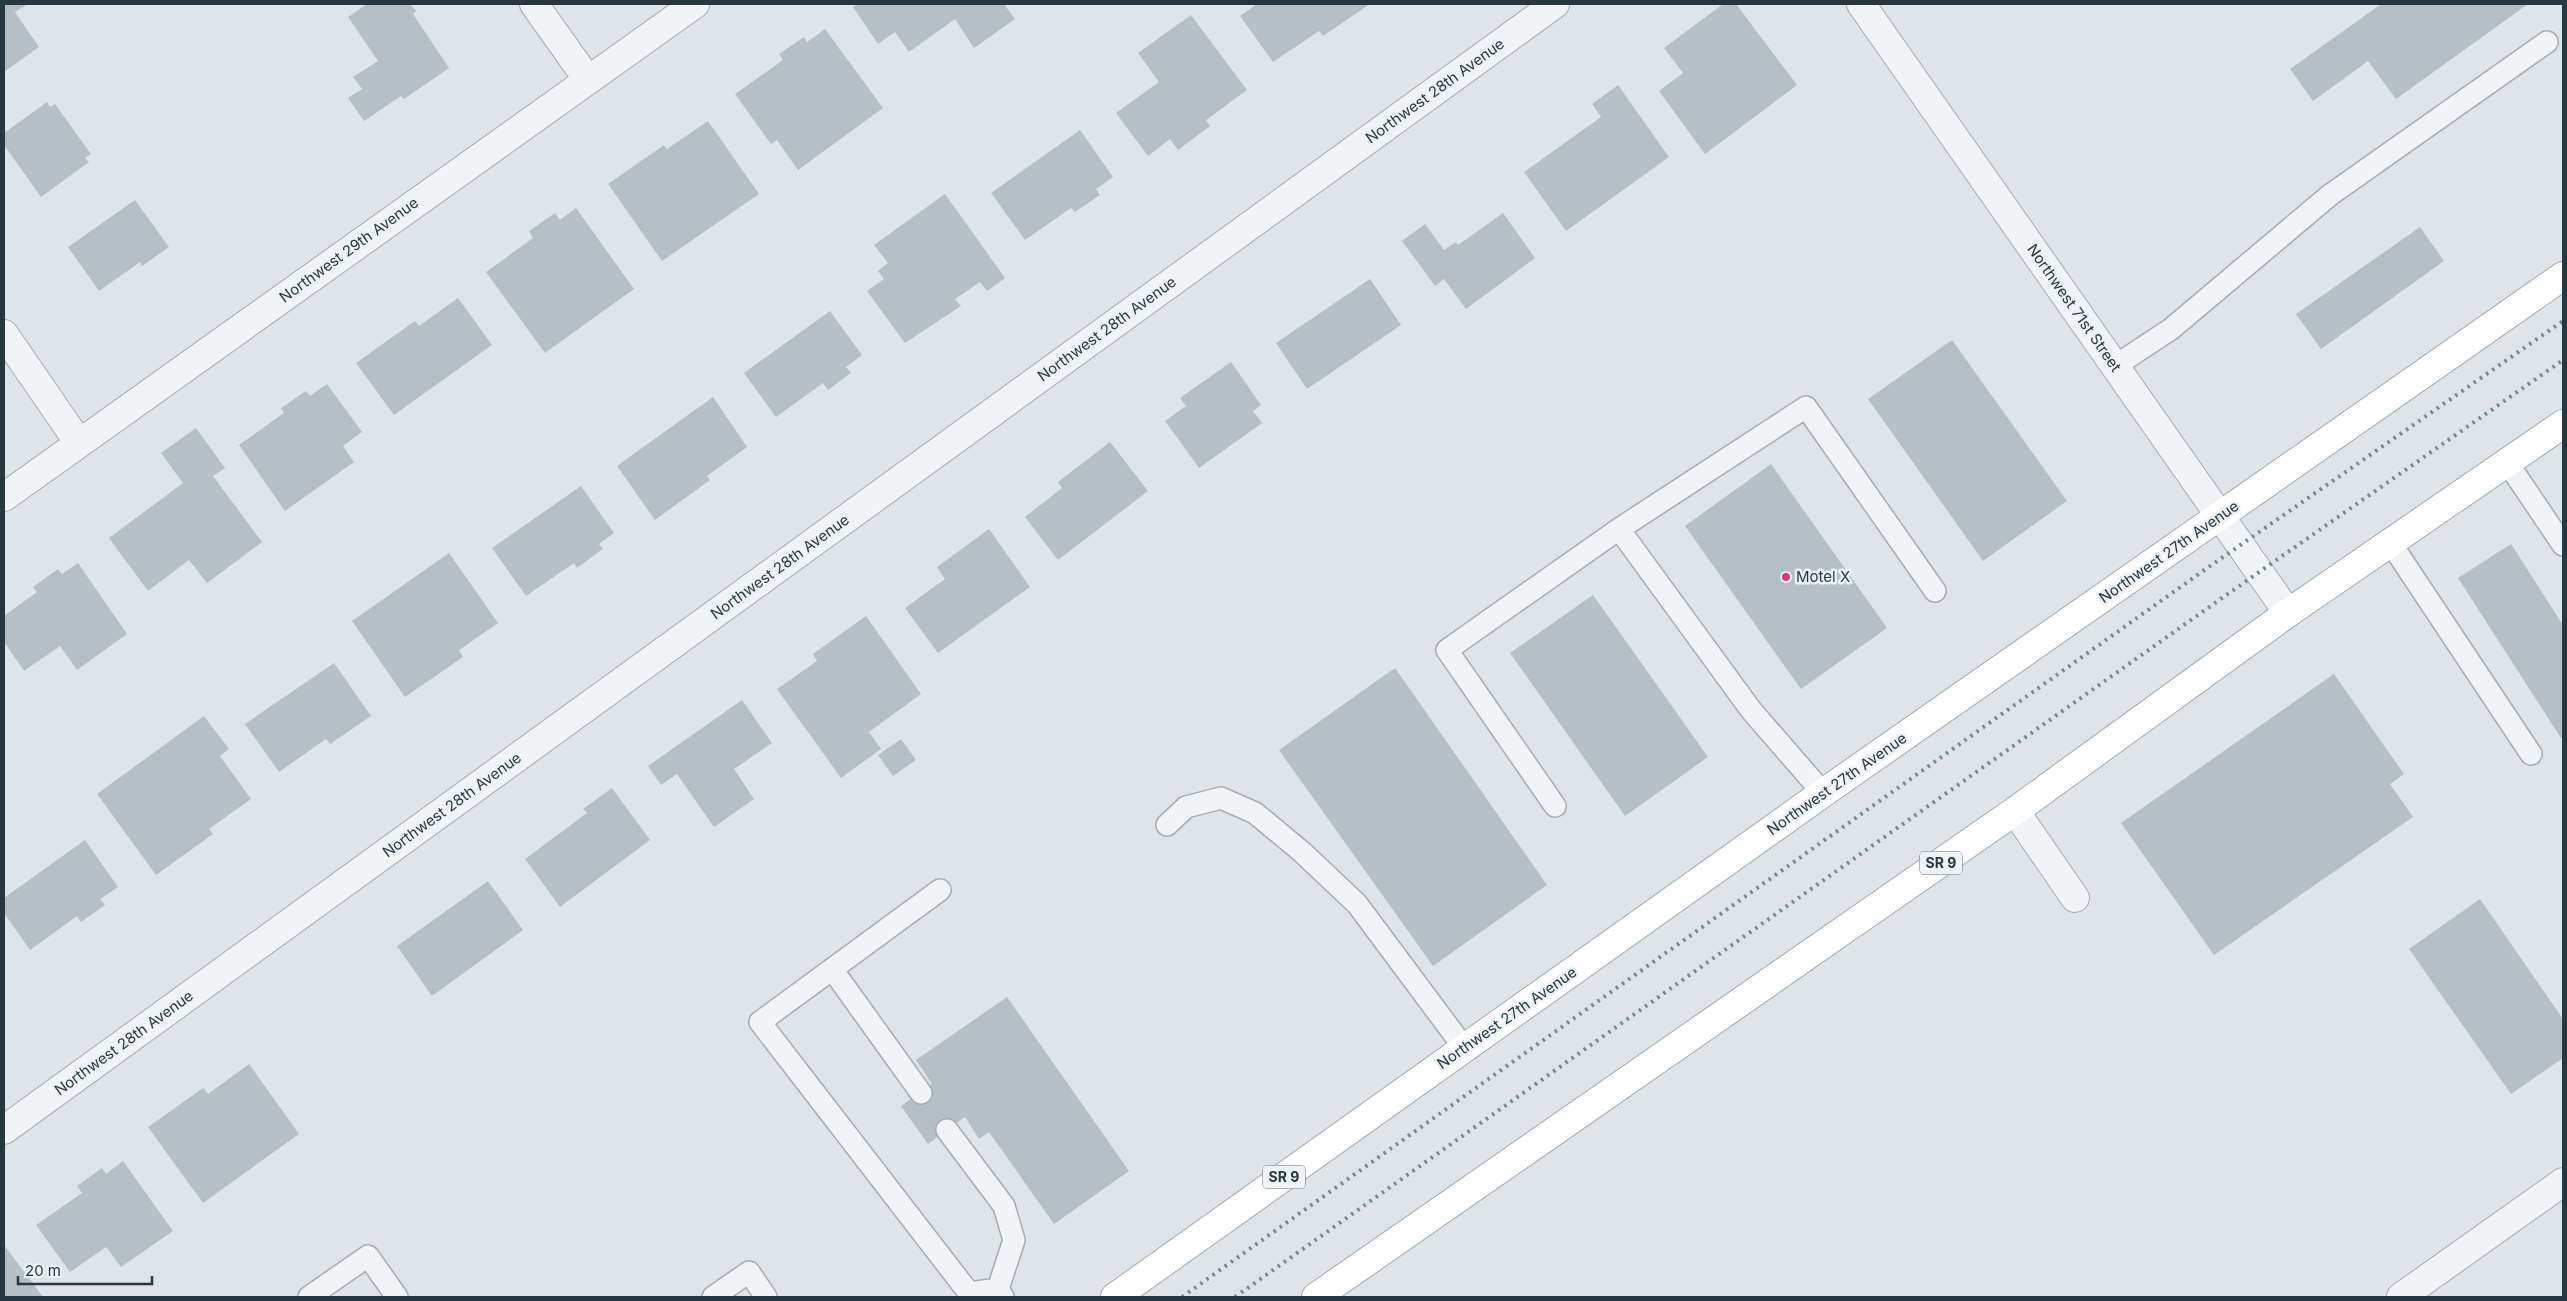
<svg xmlns="http://www.w3.org/2000/svg" width="2567" height="1301" font-family="Inter,sans-serif">
  <style>
    .building { fill: #b4c0c6 }
    .lines { fill: none; stroke-linecap: round; stroke-linejoin: round }
    .service-casing { stroke: #a2adb3; stroke-width: 24 }
    .minor-casing { stroke: #a2adb3; stroke-width: 30 }
    .tertiary-casing { stroke: #a2adb3; stroke-width: 30 }
    .primary-casing { stroke: #9cadb5; stroke-width: 30 }
    .service { stroke: #f0f4f7; stroke-width: 21 }
    .minor { stroke: #f0f4f7; stroke-width: 28 }
    .tertiary { stroke: #f0f4f7; stroke-width: 28 }
    .primary { stroke: #fff; stroke-width: 28 }
    .rail { stroke: #758994; stroke-width: 4; stroke-dasharray: 2.5 5; stroke-linecap: butt }
    .poi-dot { fill: #da367d; stroke: #edf3f6; stroke-width: 2 }
    .labels { text-anchor: middle; stroke-width: 5; stroke-linejoin: round; paint-order: stroke }
    .shield { fill: #edf3f6; stroke: #616f77; stroke-width: 1 }
    .shield-label { font-size: 14px; font-weight: bold; fill: #253741 }
    .street-label { font-size: 15px; fill: #253741; stroke: #edf3f6 }
    .poi-label { font-size: 15px; fill: #253741; stroke: #edf3f6; text-anchor: start }
  </style>
  <rect width="100%" height="100%" fill="#dde5e9"/>
  <!-- building -->
  <path class="building" d="M4 4H28L15 12 39 47 4 72Z
    M367 4H410L416 11 413 14 449 68 404 99 401 96 364 121 348 98 362 89 353 77 378 61 348 17Z
    M858 4H1004L1015 19 974 48 955 19 909 52 895 32 878 44 853 7Z
    M1257 4H1370L1323 36 1319 31 1273 62 1240 16Z
    M1723 4H1736L1797 85 1705 154 1659 91 1683 73 1664 48Z
    M2381 4H2528L2396 99 2368 61 2313 101 2290 69Z
    M1191 15 1247 90 1206 120 1210 126 1178 150 1170 139 1148 156 1116 113 1159 82 1138 53Z
    M825 29 883 108 798 170 777 140 771 144 735 94 783 60 779 54 804 37 807 42Z
    M1618 85 1669 157 1566 231 1524 172 1601 117 1592 104Z
    M47 102 50 107 55 104 91 154 85 158 89 162 41 197 4 145V133Z
    M708 121 759 194 662 261 608 184 664 145 667 149Z
    M1080 130 1113 177 1096 189 1100 195 1075 212 1071 208 1025 240 991 193Z
    M945 194 1005 278 987 291 980 282 955 299 961 306 905 343 867 291 884 279 878 271 888 263 874 245Z
    M135 200 169 247 142 266 140 262 99 291 68 247Z
    M576 208 634 289 545 353 486 272 533 238 529 231 555 213 560 220Z
    M1503 213 1535 258 1466 309 1444 279 1435 286 1402 241 1425 224 1444 250 1456 242 1458 245Z
    M2420 227 2444 261 2321 349 2296 314Z
    M1370 279 1401 325 1307 389 1276 343Z
    M458 298 492 345 394 415 356 363 415 321 419 326Z
    M830 311 862 355 846 367 851 373 828 390 823 383 776 417 744 373Z
    M1952 340 2067 501 1983 561 1868 399Z
    M1231 362 1261 405 1253 411 1262 423 1199 468 1165 421 1186 406 1180 398Z
    M327 384 362 432 343 446 354 462 285 511 239 445 284 413 281 408 306 391 310 396Z
    M713 397 747 447 707 476 710 480 655 520 617 466Z
    M196 428 225 468 213 476 262 542 207 583 189 560 148 591 109 538 183 483 161 453Z
    M1110 442 1148 491 1058 560 1025 517 1062 488 1058 482Z
    M1771 464 1887 628 1801 689 1685 526Z
    M581 486 614 533 599 544 603 549 577 568 574 563 526 596 492 548Z
    M989 529 1030 587 938 653 905 608 945 579 937 567Z
    M2511 544 2563 625V736L2561 738 2458 578Z
    M449 553 498 623 459 650 463 657 405 697 352 621Z
    M78 563 127 634 77 670 60 646 24 671 4 642V616L37 592 33 587 58 569 62 574Z
    M1593 595 1708 757 1625 816 1510 653Z
    M866 616 921 694 869 732 881 749 841 778 777 689 817 661 813 654Z
    M334 663 371 716 330 744 326 739 279 772 245 724Z
    M1395 668 1547 885 1433 966 1279 750Z
    M2334 674 2404 774 2390 784 2413 817 2214 955 2121 823Z
    M742 700 772 743 734 769 754 799 714 827 677 774 661 785 648 766Z
    M204 716 229 749 220 756 251 799 209 829 213 834 156 875 97 794Z
    M901 739 916 760 893 776 878 755Z
    M612 788 650 840 560 907 525 859 587 813 583 809Z
    M85 840 118 887 100 899 105 905 81 922 77 916 30 950 4 913V898Z
    M488 881 523 930 432 996 397 946Z
    M2480 899 2563 1019V1058L2511 1094 2409 949Z
    M1007 997 1129 1171 1054 1224 989 1132 979 1139 965 1117 928 1144 901 1106 932 1084 916 1060Z
    M249 1064 299 1134 203 1203 148 1127 203 1088 208 1094Z
    M123 1161 173 1231 121 1267 106 1247 70 1272 36 1225 82 1193 77 1186 102 1168 106 1174Z
    M4 1245 43 1297H4Z"/>
  <g class="lines">
    <!-- service casing -->
    <g class="service-casing">
      <path id="service" d="M2115 366 2171 329 2330 195 2547 42
        M2507 462 2563 545
        M1619 529 1806 407 1935 591
        M2390 542 2531 754
        M1555 806 1447 650 1619 529 1751 710 1823 793
        M1167 825 1186 807 1221 798 1255 813 1302 852 1357 904 1465 1049
        M940 890 760 1022 969 1293 998 1289 1003 1297
        M832 969 921 1093
        M947 1130 1004 1206 1014 1240 998 1289
        M309 1297 368 1256 397 1297
        M713 1297 749 1272 766 1297"/>
    </g>
    <!-- minor casing -->
    <g class="minor-casing">
      <path id="minor" d="M534 4 588 80
        M4 334 79 443
        M4 497 695 4
        M2015 811 2075 898
        M4 1130 1555 4
        M2401 1297 2563 1182"/>
    </g>
    <!-- tertiary casing -->
    <g class="tertiary-casing">
      <path id="tertiary" d="M1861 4 2288 613"/>
    </g>
    <!-- primary casing -->
    <g class="primary-casing">
      <path id="primary" d="M1115 1297 1823 793 2563 276
        M1316 1297 2015 811 2288 613 2563 424"/>
    </g>
    <!-- service -->
    <use href="#service" class="service"/>
    <!-- minor -->
    <use href="#minor" class="minor"/>
    <!-- tertiary -->
    <use href="#tertiary" class="tertiary"/>
    <!-- primary -->
    <use href="#primary" class="primary"/>
    <!-- rail -->
    <path class="rail" d="M1182 1297 2203 571 2563 321
      M1235 1297 2222 598 2563 360"/>
  </g>
  <!-- markers -->
  <circle class="poi-dot" cx="1786" cy="577" r="5"/>
  <g class="labels">
    <!-- shield labels -->
    <g class="shield">
      <rect x="1920" y="851.5" width="42" height="23" rx="4"/>
      <rect x="1263" y="1165.5" width="42" height="23" rx="4"/>
    </g>
    <g class="shield-label">
      <text x="1941" y="868">SR 9</text>
      <text x="1284" y="1182">SR 9</text>
    </g>
    <!-- street labels -->
    <g class="street-label">
      <text transform="translate(1435 91) rotate(-36)" y="5">Northwest 28th Avenue</text>
      <text transform="translate(349 250) rotate(-36)" y="5">Northwest 29th Avenue</text>
      <text transform="translate(2074 308) rotate(55)" y="5">Northwest 71st Street</text>
      <text transform="translate(1107 329) rotate(-36)" y="5">Northwest 28th Avenue</text>
      <text transform="translate(2169 552) rotate(-35)" y="5">Northwest 27th Avenue</text>
      <text transform="translate(780 567) rotate(-36)" y="5">Northwest 28th Avenue</text>
      <text transform="translate(1837 784) rotate(-35)" y="5">Northwest 27th Avenue</text>
      <text transform="translate(452 805) rotate(-36)" y="5">Northwest 28th Avenue</text>
      <text transform="translate(1507 1018) rotate(-35)" y="5">Northwest 27th Avenue</text>
      <text transform="translate(124 1043) rotate(-36)" y="5">Northwest 28th Avenue</text>
    </g>
    <!-- poi labels -->
    <g class="poi-label">
      <text x="1796" y="582">Motel X</text>
    </g>
  </g>
  <!-- border -->
  <rect width="2567" height="1301" fill="none" stroke="#253741" stroke-width="10"/>
  <!-- scale -->
  <path d="M18 1276v8h134v-8" fill="none" stroke="#253741" stroke-width="2.5"/>
  <text x="25" y="1276" font-size="15" fill="#253741" stroke="#edf3f6" stroke-width="4" paint-order="stroke">20 m</text>
</svg>
